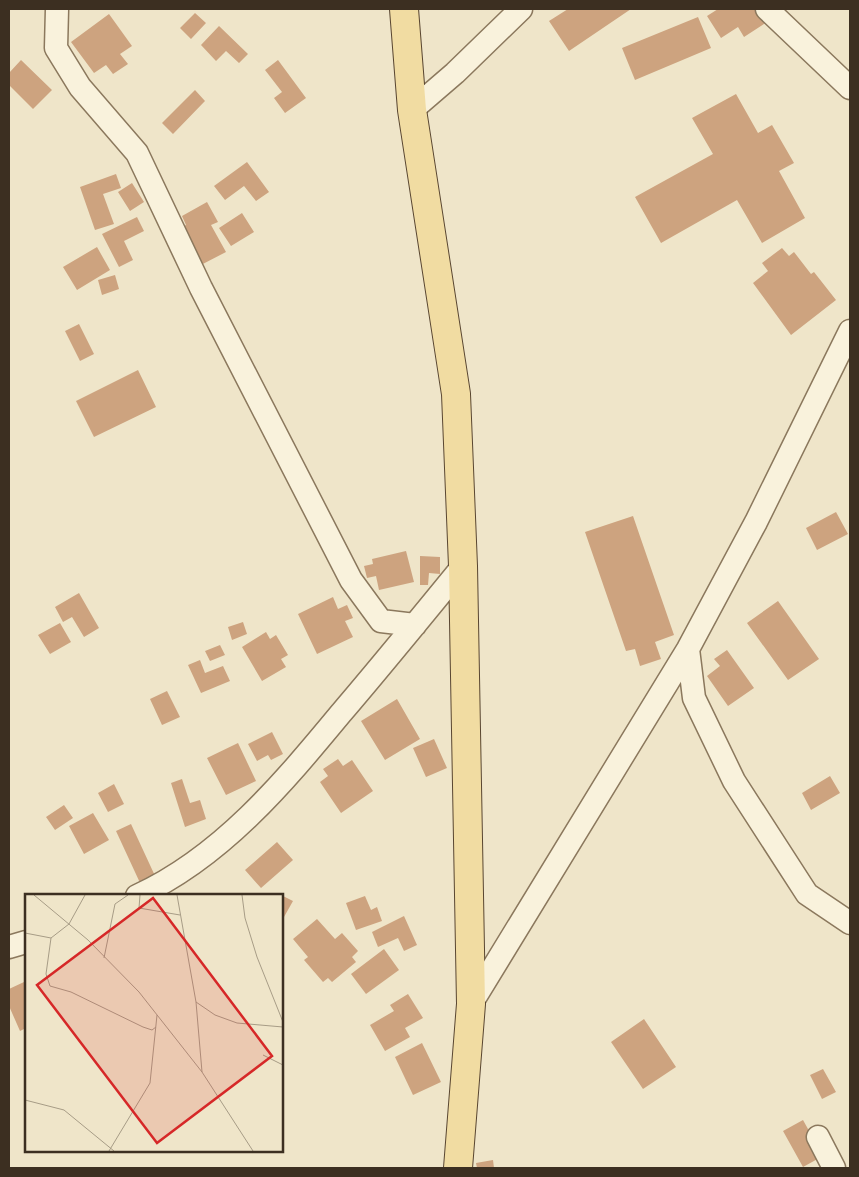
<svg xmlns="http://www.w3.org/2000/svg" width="859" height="1177" font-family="'Source Serif 4',serif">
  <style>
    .building { fill: #cda37f }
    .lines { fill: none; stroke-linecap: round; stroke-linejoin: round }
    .minor-casing { stroke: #8b785d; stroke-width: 25 }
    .major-casing { stroke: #594631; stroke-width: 30 }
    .minor { stroke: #f9f2dc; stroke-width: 22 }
    .major { stroke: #f1dca2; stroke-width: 28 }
    .inset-road { fill: none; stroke: #a79c86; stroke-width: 1 }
    .view { fill: #d62828; fill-opacity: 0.15; stroke: #d62828; stroke-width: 2.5 }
    .inset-edge { fill: none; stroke: #3c2f21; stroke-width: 2.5 }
  </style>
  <rect width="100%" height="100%" fill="#efe5c9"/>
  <!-- building -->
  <path class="building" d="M568 9H631L569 51 549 21Z
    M718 9H758L767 22 744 37 738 27 721 38 707 16Z
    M195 13 206 23 191 39 180 28Z
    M109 14 132 46 120 54 128 64 113 74 106 65 94 73 71 42Z
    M698 17 711 48 635 80 622 48Z
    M219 26 248 54 239 63 226 51 216 61 201 45Z
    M21 60 52 90 33 109 9 85V73Z
    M278 60 306 98 285 113 274 98 282 92 265 70Z
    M195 90 205 101 173 134 162 123Z
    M736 94 758 133 772 125 794 163 779 171 805 218 762 243 737 200 661 243 635 197 713 154 692 118Z
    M247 162 269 192 256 201 244 186 225 200 214 186Z
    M116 174 121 188 103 194 114 224 95 230 80 187Z
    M132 183 144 202 130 211 118 192Z
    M207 202 218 222 211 225 226 252 197 267 176 230 186 225 182 216Z
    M242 213 254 232 231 246 219 228Z
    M137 217 144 231 124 241 133 260 119 267 102 234Z
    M97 247 110 270 77 290 63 267Z
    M782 248 789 256 794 252 811 274 814 272 836 300 791 335 753 283 768 271 762 263Z
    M115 275 119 289 102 295 98 280Z
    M79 324 94 354 80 361 65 331Z
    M138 370 156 407 94 437 76 401Z
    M836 512 848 534 817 550 806 528Z
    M633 516 674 635 655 642 661 659 640 666 635 649 626 651 585 532Z
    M406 551 414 582 379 590 376 576 367 578 364 566 373 564 372 559Z
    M420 556 440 557V574L429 573 428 585H420Z
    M79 593 99 628 84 637 72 617 63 622 55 607Z
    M333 597 338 609 347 605 353 618 345 621 353 637 317 654 298 614Z
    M778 601 819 659 788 680 747 623Z
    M243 622 247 634 232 640 228 627Z
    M60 623 71 642 50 654 38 635Z
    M266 632 270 639 276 635 288 655 281 659 286 667 262 681 242 647Z
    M220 645 225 655 210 661 205 651Z
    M727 650 754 688 728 706 707 676 720 666 714 659Z
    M200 660 205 673 223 666 230 681 201 693 188 665Z
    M167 691 180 717 162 725 150 699Z
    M397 699 420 739 385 760 361 721Z
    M272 732 283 754 271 760 268 755 257 761 248 744Z
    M434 739 447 768 426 777 413 748Z
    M238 743 256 781 226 795 207 758Z
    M338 759 343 766 352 760 373 791 341 813 320 782 328 776 323 769Z
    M830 776 840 793 811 810 802 793Z
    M182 779 190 803 200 800 206 819 185 827 171 783Z
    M114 784 124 804 108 812 98 793Z
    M64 805 73 818 55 830 46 817Z
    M93 813 109 840 84 854 69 826Z
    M131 824 156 878 141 885 116 831Z
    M277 842 293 860 261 888 245 870Z
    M283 896 293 901 284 917 281 915Z
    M365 896 371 910 377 907 382 921 356 930 346 903Z
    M404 916 417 945 404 951 398 938 378 947 372 932Z
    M317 919 335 939 342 933 358 951 352 957 356 962 332 982 328 978 323 982 304 960 308 957 293 939Z
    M384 949 399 970 366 994 351 974Z
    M24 982 26 987V1028L20 1031 9 1006V989Z
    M408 994 423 1018 405 1028 410 1037 385 1051 370 1025 394 1011 390 1005Z
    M644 1019 676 1067 643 1089 611 1042Z
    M422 1043 441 1082 413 1095 395 1057Z
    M823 1069 836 1092 822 1099 810 1075Z
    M803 1120 823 1156 803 1167 783 1131Z
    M493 1160 494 1168H477L476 1163Z"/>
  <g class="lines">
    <!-- minor casing -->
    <g class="minor-casing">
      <path id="minor" d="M57 9 56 48 80 87 137 153 201 288 351 580 381 621 415 625
        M767 9 850 88
        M412 110 455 73 521 9
        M688 649 694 698 734 781 807 894 850 923
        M137 896C222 857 284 782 342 712 383 664 423 615 463 566
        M9 947 26 942
        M471 1004 688 649 756 522 850 331
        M818 1137 834 1168"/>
    </g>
    <!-- major casing -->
    <g class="major-casing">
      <path id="major" d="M404 9 412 110 456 394 463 566 471 1004 458 1168"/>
    </g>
    <!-- minor -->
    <use href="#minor" class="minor"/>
    <!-- major -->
    <use href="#major" class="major"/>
  </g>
  <!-- overview -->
  <g transform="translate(25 894)">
    <rect width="258" height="258" fill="#efe5c9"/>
    <path class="inset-road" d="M9 1 63 46 114 98 177 178 228 257M115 1 114 14 155 21M152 1 171 108 177 178M217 1 220 24 232 63 258 128M0 39 26 44 44 30 60 1M26 44 21 80 25 92 46 98 118 133 127 136 131 133M79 64 90 10 103 1M171 108 190 121 212 129 258 133M238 161 258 171M0 206 39 216 89 257M84 257 125 189 132 121"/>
    <path class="view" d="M128 4 247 162 132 249 12 91Z"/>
    <rect width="258" height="258" class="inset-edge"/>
  </g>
  <!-- border -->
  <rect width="859" height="1177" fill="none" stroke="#3c2f21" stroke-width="20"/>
</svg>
